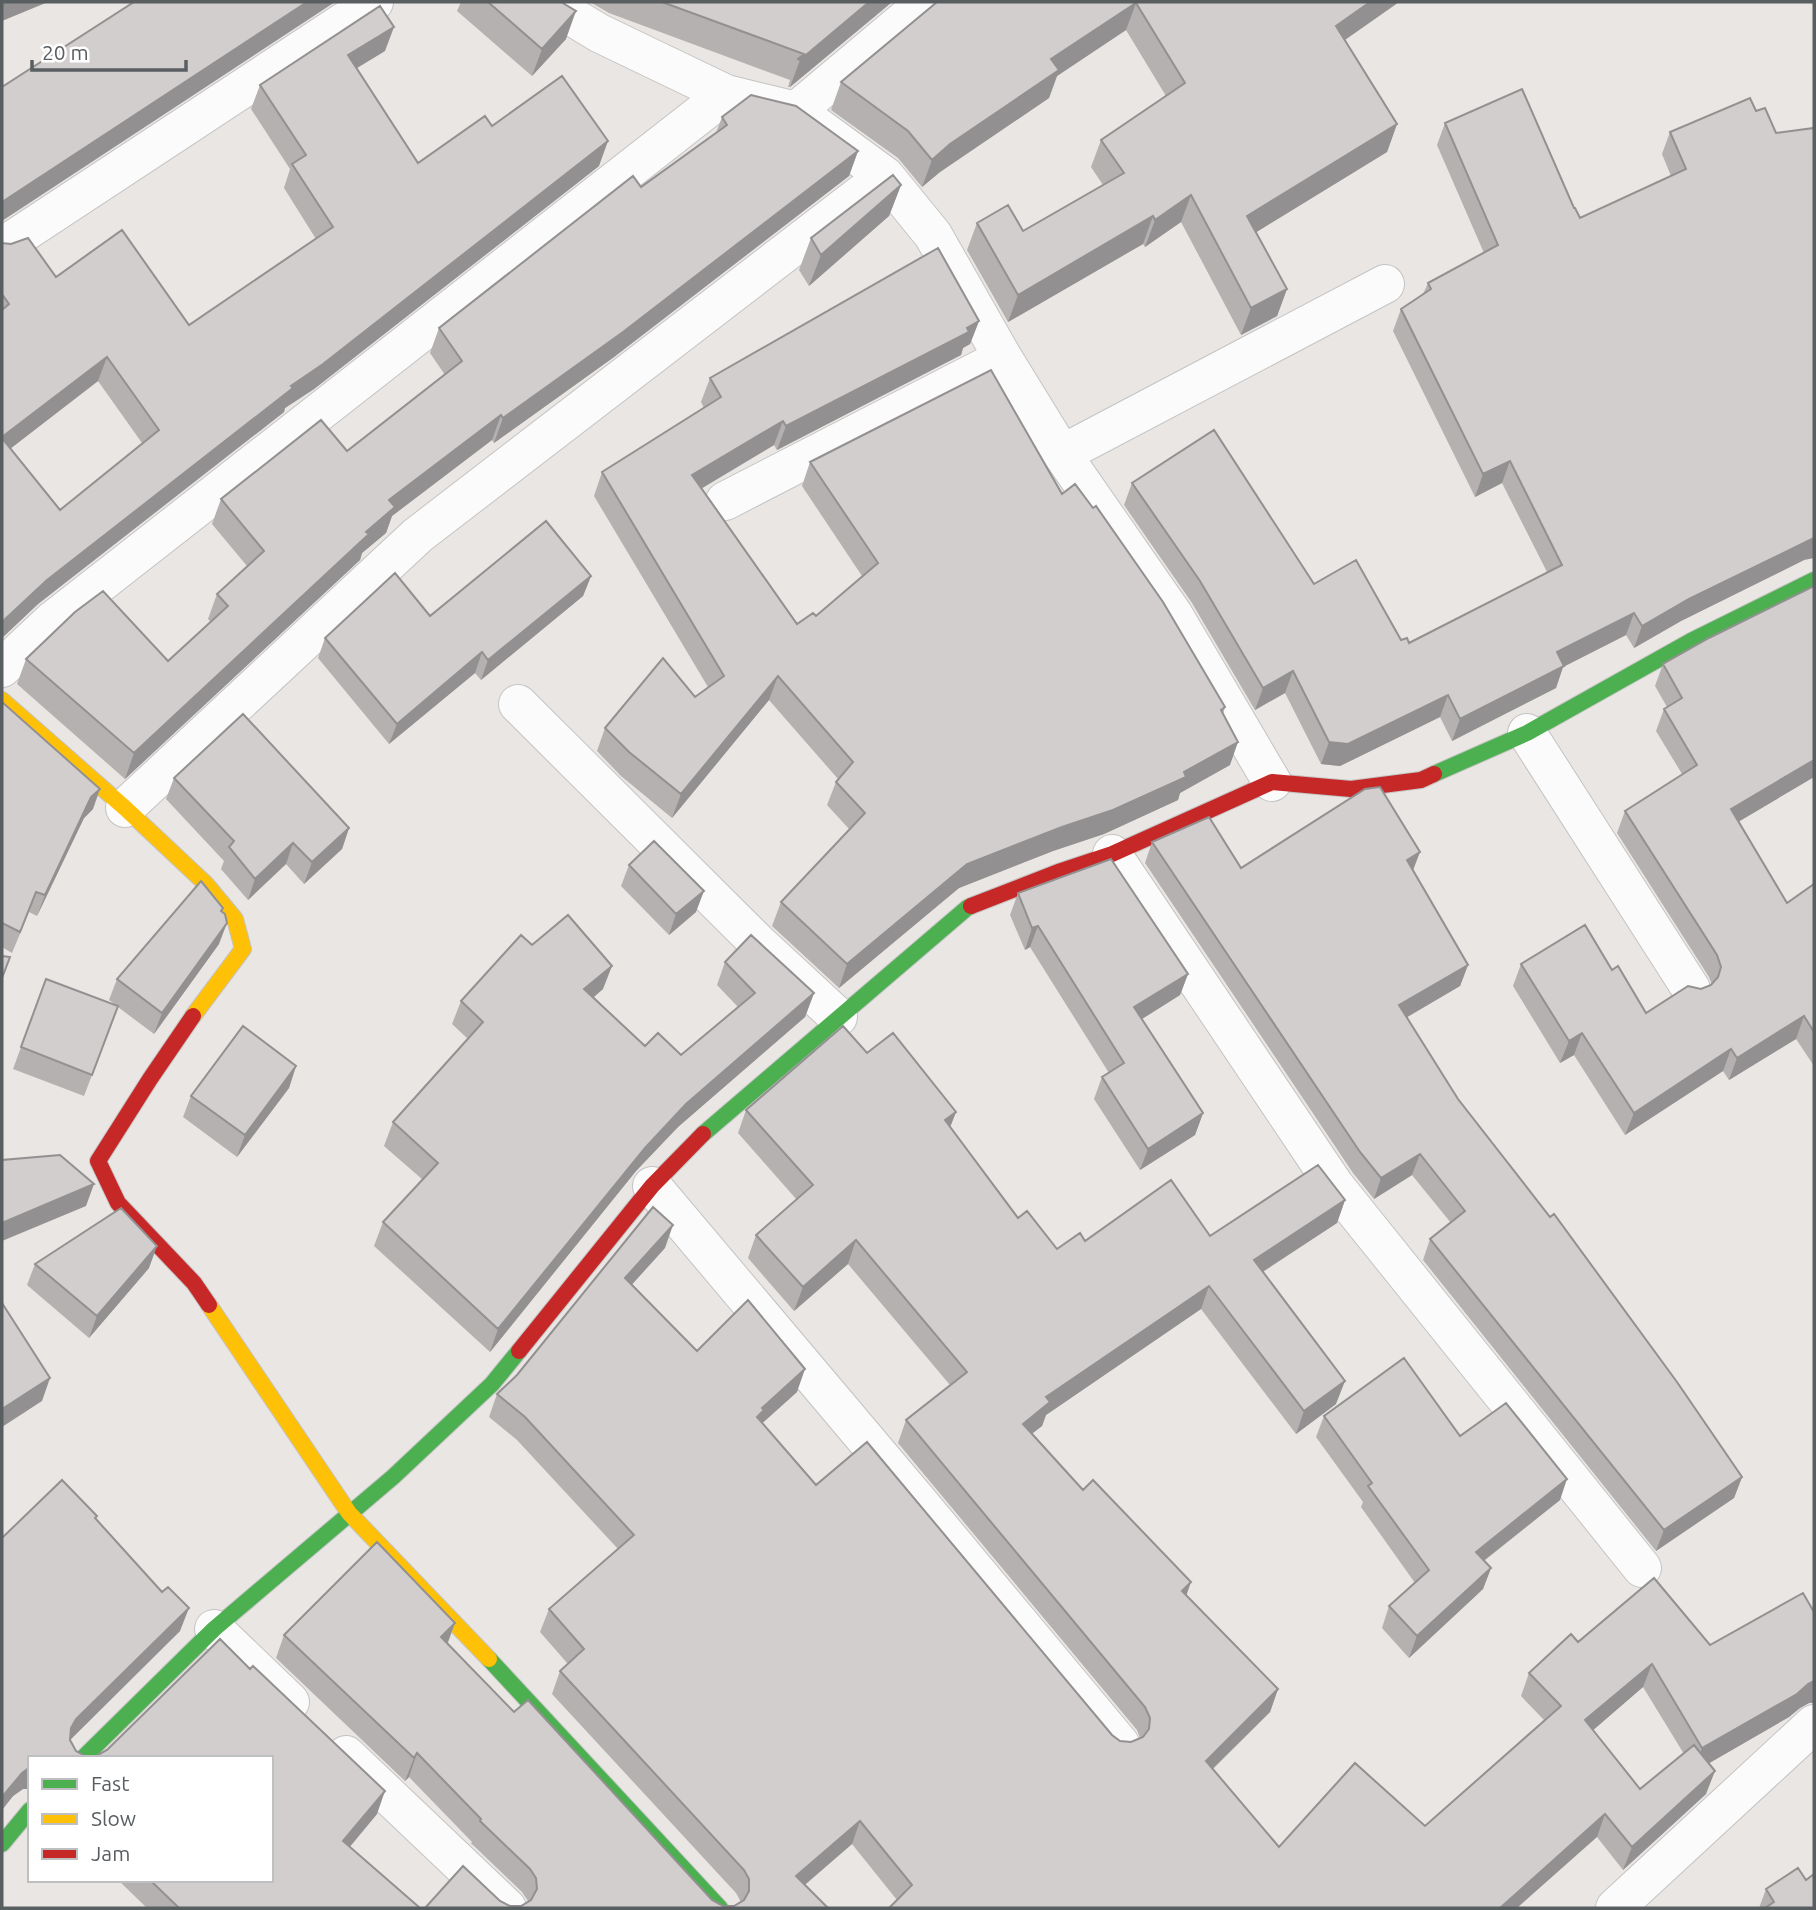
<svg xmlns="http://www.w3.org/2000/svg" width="1816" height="1910" font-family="Ubuntu,sans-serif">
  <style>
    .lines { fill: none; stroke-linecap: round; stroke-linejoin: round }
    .street-casing { stroke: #c4c4c4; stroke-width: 40 }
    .fast-casing { stroke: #c4c4c4; stroke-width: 18 }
    .slow-casing { stroke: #c4c4c4; stroke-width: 18 }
    .jam-casing { stroke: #c4c4c4; stroke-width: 18 }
    .street { stroke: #fcfbfb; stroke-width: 38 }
    .fast { stroke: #4caf50; stroke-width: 16 }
    .slow { stroke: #ffc107; stroke-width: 16 }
    .jam { stroke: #c62828; stroke-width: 16 }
    .wall { fill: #b4b1b0; fill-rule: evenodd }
    .shaded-wall { fill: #929090 }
    .building { fill: #d1cecd; stroke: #929090; stroke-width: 2 }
  </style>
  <rect width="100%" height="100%" fill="#e9e6e3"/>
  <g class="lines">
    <!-- street casing -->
    <g class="street-casing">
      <path id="street" d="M548 2 599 33 726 94 796 111 885 176 933 235 1003 358 1062 454 1173 614 1272 782
        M796 111 926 2
        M2 247 374 2
        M1062 454 1385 284
        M725 501 1003 358
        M2 668 52 621 726 94
        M518 704 759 944 838 1017
        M1527 733 1691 989
        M125 808 418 535 885 176
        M1112 854 1335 1186 1642 1568
        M652 1186 922 1506 1120 1744
        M214 1629 290 1702
        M346 1755 507 1908
        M1615 1908 1814 1724"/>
    </g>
    <!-- fast casing -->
    <g class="fast-casing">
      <path id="fast" d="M1434 774 1527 733 1691 641 1814 580
        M703 1134 967 908 971 906
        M489 1659 720 1908
        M83 1758 214 1629 393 1477 492 1384 519 1351
        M2 1844 30 1810"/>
    </g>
    <!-- slow casing -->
    <g class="slow-casing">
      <path id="slow" d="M2 700 125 808 206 884 235 919 243 949 193 1016
        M209 1305 349 1513 489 1659"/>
    </g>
    <!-- jam casing -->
    <g class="jam-casing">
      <path id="jam" d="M971 906 1061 871 1112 854 1272 782 1351 789 1421 780 1434 774
        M193 1016 150 1079 98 1161 118 1203 194 1283 209 1305
        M519 1351 652 1186 703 1134"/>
    </g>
    <!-- street -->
    <use href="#street" class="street"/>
    <!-- fast -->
    <use href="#fast" class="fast"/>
    <!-- slow -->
    <use href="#slow" class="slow"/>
    <!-- jam -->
    <use href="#jam" class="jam"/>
  </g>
  <!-- wall -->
  <path class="wall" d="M461 2H561L566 39 532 76 457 11Z
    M590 2H892L790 87H788L790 80 609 13Z
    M937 2H1399L1345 40 1397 124 1387 152 1256 232 1287 289 1277 316 1241 335 1181 222 1145 247 1143 244 1008 322 967 250 977 223 1023 231 1103 185 1091 167 1101 140 1166 96 1126 30 1057 76 1049 98 940 172 922 187 898 158 831 110 841 82Z
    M385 51 356 68 418 163 492 126 599 166 314 389 285 408 284 412 38 604 2 638V243L56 277 189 325 316 239 284 188 290 169 251 109 260 85ZM98 381 142 443 60 510 10 449Z
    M1750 98 1804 560 1681 621 1634 648 1626 635 1563 667 1556 688 1452 741 1440 717 1340 766 1321 764 1285 693 1255 710 1192 603 1124 505 1132 483 1314 584 1401 640 1409 643 1547 572 1502 483 1475 497 1393 331 1401 309 1423 294 1428 283 1484 253 1437 145 1445 123 1574 208 1580 218 1671 176 1662 154 1670 132Z
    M722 117 858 151 849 176 614 357 494 443 492 440 392 516 386 533 362 553 360 560 125 779 17 684 26 659 168 661 211 622 208 619 217 594 247 566 212 524 221 499 347 451 445 375 430 353 439 328 716 133Z
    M901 185 889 216 809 286 799 270 811 238Z
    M979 321 970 344 963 348 961 355 777 450 774 445 702 488 797 624 816 616 862 576 802 486 810 462 1062 494 1225 707 1223 714 1230 765 1180 793 1178 800 1104 834 1053 851 959 888 839 988 772 926 781 902 850 830 827 805 836 782 838 779 769 700 672 818 621 776 597 751 605 728 695 697 708 687 594 496 602 472 704 408 701 402 710 378Z
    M591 576 583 596 481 680 475 673 389 744 318 658 325 638 430 616Z
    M1814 586V777L1739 821 1787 903 1814 884V1066L1796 1039 1729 1080 1723 1071 1625 1135 1574 1055 1560 1063 1513 986 1521 964 1612 970 1646 1013 1712 985 1709 977 1617 833 1625 811 1682 774 1656 731 1664 709 1667 707 1655 686 1663 664Z
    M2 702 93 809 84 818 37 916 29 912 12 953 2 947Z
    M174 778 349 828 342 849 304 884 286 864 248 900 221 869 224 861 166 799Z
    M1152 842 1241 868 1413 871 1468 965 1460 986 1407 1017 1458 1099 1742 1477 1734 1498 1656 1551 1423 1260 1430 1239 1451 1223 1412 1175 1374 1199 1353 1173 1145 863Z
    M629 865 696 912 669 935 621 886Z
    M1018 893 1188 974 1180 995 1142 1019 1203 1113 1195 1135 1140 1170 1094 1099 1102 1077 1109 1073 1030 947 1025 950 1010 915Z
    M222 912 219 944 154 1034 118 1007 84 1096 13 1069 46 979 116 1005 109 1000 117 979Z
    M532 945 603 989 594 997 645 1046 681 1055 738 1007 717 985 725 962 814 993 805 1017 678 1127 636 1171 490 1352 374 1246 383 1222 423 1180 384 1146 393 1122 468 1039 452 1024 461 1001Z
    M867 1053 956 1112 950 1127 1018 1218 1057 1249 1085 1241 1210 1236 1345 1200 1337 1223 1263 1272 1336 1404 1296 1434 1201 1309 1046 1415 1042 1426 1032 1433 1083 1490 1278 1689 1270 1712 1213 1769 1279 1847 1425 1826 1544 1720 1521 1696 1529 1673 1578 1642 1710 1645 1809 1703 1800 1708 1789 1717 1709 1763 1706 1794 1623 1870 1597 1837 897 1900 852 1844 805 1885 828 1908H425L500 1901 510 1906H521L528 1901 522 1892 473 1845 471 1844 472 1842 409 1777 405 1781 276 1658 284 1635 455 1623 448 1643 514 1712 712 1900 723 1906H734L741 1902 736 1893 552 1694 560 1671 568 1664 540 1632 549 1609 618 1549 517 1440 489 1417 497 1394 665 1248 632 1284 697 1351 797 1392 762 1423 816 1485 1112 1735 1120 1741 1131 1742 1140 1738 1137 1730 898 1443 906 1420 950 1385 848 1264 794 1311 748 1258 756 1235 797 1200 738 1133 746 1110ZM1643 1687 1684 1754 1640 1789 1593 1730Z
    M296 1066 289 1088 237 1157 183 1117 191 1096Z
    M35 1264 149 1268 89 1338 27 1285Z
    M1324 1416 1460 1436 1560 1500 1484 1561 1491 1568 1483 1589 1409 1658 1382 1628 1389 1606 1415 1583 1361 1507 1363 1502 1316 1437Z
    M97 1516 96 1519 180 1631 70 1740 76 1751 85 1756 377 1814 350 1847 420 1908H147L118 1880H271L30 1758V1789H23L13 1796 2 1810V1538Z
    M1806 1880 1814 1908H1759L1766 1889Z"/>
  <!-- shaded-wall -->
  <path class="shaded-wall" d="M2 2H48L2 21Z
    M307 2H335L2 221V202Z
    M869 2H892L790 87 800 60Z
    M1370 2H1399L1326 53 1336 26Z
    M1136 3 1126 30 1057 76 1049 98 940 172 922 187 932 160 1051 59Z
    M576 11 566 39 532 76 542 49Z
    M394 27 385 51 339 79 348 55Z
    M1397 124 1387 152 1237 244 1247 216Z
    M608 141 599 166 314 389 285 408 284 412 38 604 2 638V622L47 580 291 386Z
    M858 151 849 176 614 357 494 443 503 418Z
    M901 185 889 216 809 286 821 255Z
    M1191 195 1181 222 1145 247 1155 220Z
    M1153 216 1143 244 1008 322 1018 295Z
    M1287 289 1277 316 1241 335 1251 308Z
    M979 321 970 344 963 348 961 355 777 450 786 426Z
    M107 357 98 381 2 455V437Z
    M501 415 492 440 392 516 386 533 362 553 360 560 125 779 134 753 366 532 389 500Z
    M783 421 774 445 684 499 692 475Z
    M1510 461 1502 483 1475 497 1483 474Z
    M1814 538V558L1804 560 1681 621 1634 648 1642 626 1689 599Z
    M591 576 583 596 481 680 488 660Z
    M1634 613 1626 635 1563 667 1556 688 1452 741 1460 719 1557 652Z
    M482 652 475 673 389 744 397 724Z
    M1293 671 1285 693 1255 710 1263 688Z
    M778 676 769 700 672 818 681 794Z
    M1448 695 1440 717 1340 766 1321 764 1329 742Z
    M1238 742 1230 765 1180 793 1178 800 1104 834 1053 851 959 888 839 988 847 964 967 864 1184 772Z
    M1814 760V777L1723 831 1731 809Z
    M100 789 93 809 84 818 37 916 45 895 91 797Z
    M349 828 342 849 304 884 312 862Z
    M293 843 286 864 248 900 255 879Z
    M1420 852 1412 873 1407 860Z
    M704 891 696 912 669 935 676 914Z
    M227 923 219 944 154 1034 162 1013Z
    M1038 926 1030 947 1025 950 1032 928Z
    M1468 965 1460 986 1392 1026 1399 1005Z
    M612 966 603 989 576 1012 584 989Z
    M1188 974 1180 995 1126 1029 1134 1007Z
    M814 993 805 1017 678 1127 636 1171 490 1352 498 1329 645 1148 686 1104Z
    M1804 1016 1796 1039 1729 1080 1737 1058Z
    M1582 1033 1574 1055 1560 1063 1569 1041Z
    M1731 1049 1723 1071 1625 1135 1634 1113Z
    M296 1066 289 1088 237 1157 245 1135Z
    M956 1112 947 1135 945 1120Z
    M1203 1113 1195 1135 1140 1170 1148 1149Z
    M1420 1154 1412 1175 1374 1199 1381 1178Z
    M94 1184 86 1206 2 1241V1223Z
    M1345 1200 1337 1223 1245 1283 1254 1260Z
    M673 1225 665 1248 617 1301 625 1278Z
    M856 1240 848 1264 794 1311 803 1287Z
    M157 1246 149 1268 89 1338 97 1316Z
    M1209 1286 1201 1309 1046 1415 1042 1426 1015 1447 1023 1424 1046 1397Z
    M805 1369 797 1392 758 1427 757 1417 762 1408Z
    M50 1378 42 1401 2 1427V1409Z
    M1345 1381 1336 1404 1296 1434 1304 1411Z
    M1742 1477 1734 1498 1656 1551 1664 1530Z
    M1567 1479 1560 1500 1468 1573 1476 1552Z
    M1491 1568 1483 1589 1409 1658 1417 1636Z
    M1191 1582 1183 1605 1182 1591Z
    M189 1608 180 1631 68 1742 71 1728 76 1719Z
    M455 1623 446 1646 441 1637Z
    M1652 1664 1643 1687 1577 1744 1585 1720Z
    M1814 1681V1703H1809L1800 1708 1789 1717 1694 1772 1702 1748Z
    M1278 1689 1270 1712 1197 1784 1206 1761Z
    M417 1753 409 1777 405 1781 414 1758Z
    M30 1767V1789H23L13 1796 2 1810V1797L22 1773Z
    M1715 1771 1706 1794 1623 1870 1632 1847Z
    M385 1791 377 1814 335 1864 343 1841Z
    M1605 1814 1597 1837 1517 1908H1500Z
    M860 1821 852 1844 788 1899 796 1876Z"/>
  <!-- building -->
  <path class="building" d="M134 2H307L2 202V87Z
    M488 2H561L576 11 542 49Z
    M662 2H869L800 60 798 59 804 54Z
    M937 2H1370L1336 26 1397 124 1247 216 1287 289 1251 308 1191 195 1155 220 1153 216 1018 295 977 223 1008 205 1023 231 1124 173 1101 140 1185 83 1136 3 1051 59 1059 70 950 144 932 160 908 131 841 82Z
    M380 6 394 27 348 55 418 163 485 116 492 126 562 76 608 141 323 364 291 386 293 388 47 580 2 622V438L60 510 159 430 107 357 2 437V310L9 304 2 294V243L11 244 28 238 56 277 122 230 189 325 333 227 292 164 306 155 260 85Z
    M1522 89 1574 208H1575L1580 218 1686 169 1670 132 1750 98 1756 111 1765 108 1776 133 1814 128V538L1689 599 1642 626 1634 613 1557 652 1564 666 1460 719 1448 695 1348 744 1329 742 1293 671 1263 688 1200 581 1132 483 1214 430 1314 584 1356 560 1401 640 1407 638 1409 643 1562 565 1510 461 1483 474 1401 309 1431 289 1428 283 1498 245 1445 123Z
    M751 95 796 106 858 151 623 332 503 418 501 415 389 500 395 507 366 532 369 534 134 753 26 659 75 612 103 591 168 661 228 606 217 594 264 551 221 499 321 420 347 451 462 361 439 328 633 176 641 187 727 125 722 117Z
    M893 175 901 185 821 255 811 238Z
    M938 248 979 321 967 328 969 332 786 426 783 421 692 475 797 624 813 613 816 616 878 563 810 462 991 370 1062 494 1075 484 1093 508 1096 506 1163 602 1225 707 1221 710 1238 742 1184 772 1186 777 1113 810 1062 827 967 864 847 964 781 902 865 813 836 782 853 762 778 676 681 794 629 752 605 728 663 658 695 697 724 676 602 472 721 397 710 378Z
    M546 521 591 576 488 660 482 652 397 724 325 638 395 573 430 616Z
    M1814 586V760L1731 809 1787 903 1814 884V1032L1804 1016 1737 1058 1731 1049 1634 1113 1582 1033 1569 1041 1521 964 1585 925 1612 970 1618 966 1646 1013 1688 986 1701 989 1711 985 1718 977 1721 967 1717 955 1625 811 1697 765 1664 709 1682 698 1663 664 1709 638Z
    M2 702 100 789 91 797 45 895 36 892 20 932 2 923Z
    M243 714 349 828 312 862 293 843 255 879 229 847 234 841 174 778Z
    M1380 787 1420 852 1407 860 1468 965 1399 1005 1458 1099 1550 1217 1554 1214 1677 1382 1742 1477 1664 1530 1430 1239 1465 1211 1420 1154 1381 1178 1360 1152 1152 842 1209 817 1241 868 1365 789Z
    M654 841 704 891 676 914 629 865Z
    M1111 859 1188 974 1134 1007 1203 1113 1148 1149 1102 1077 1124 1063 1038 926 1032 928 1018 893Z
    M201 881 223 908 221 911 225 914 227 923 162 1013 117 979Z
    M568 915 612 966 584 989 645 1046 658 1033 681 1055 755 993 725 962 751 935 814 993 686 1104 645 1148 498 1329 383 1222 438 1163 393 1122 483 1022 461 1001 521 935 532 945Z
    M2 956 10 957 2 978Z
    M46 979 118 1006 92 1075 21 1047Z
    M243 1026 296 1066 245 1135 191 1096Z
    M843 1026 867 1053 893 1033 956 1112 945 1120 1018 1218 1027 1211 1057 1249 1080 1233 1085 1241 1171 1180 1210 1236 1318 1165 1345 1200 1254 1260 1345 1381 1304 1411 1209 1286 1046 1397 1050 1402 1023 1424 1083 1490 1093 1480 1191 1582 1182 1591 1278 1689 1206 1761 1279 1847 1355 1763 1425 1826 1561 1706 1529 1673 1571 1634 1578 1642 1654 1578 1710 1645 1803 1593 1814 1612V1681L1808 1684 1797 1694 1702 1748 1652 1664 1585 1720 1640 1789 1694 1745 1715 1771 1632 1847 1605 1814 1500 1908H889L912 1885 860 1821 796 1876 828 1908H425L463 1866 500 1901 510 1906H521L531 1900 537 1889 536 1878 530 1869 481 1822 480 1821 481 1819 417 1753 414 1758 284 1635 377 1542 455 1623 441 1637 514 1712 528 1700 712 1900 723 1906H734L744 1900 749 1891V1879L744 1870 560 1671 584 1649 549 1609 634 1535 525 1417 497 1394 517 1375 653 1207 673 1225 625 1278 697 1351 748 1300 805 1369 762 1408 764 1410 757 1417 816 1485 867 1442 1112 1735 1120 1741 1131 1742 1143 1737 1149 1729 1150 1718 1145 1707 906 1420 967 1372 856 1240 803 1287 756 1235 813 1185 746 1110Z
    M60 1155 94 1184 2 1223V1160Z
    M121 1208 157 1246 97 1316 35 1264Z
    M2 1303 50 1378 2 1409Z
    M1404 1358 1460 1436 1506 1403 1567 1479 1476 1552 1491 1568 1417 1636 1389 1606 1429 1570 1368 1486 1372 1483 1324 1416Z
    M62 1480 97 1516 95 1518 162 1592 168 1587 189 1608 76 1719 71 1728 70 1740 76 1751 85 1756H96L107 1750 220 1639 250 1669 253 1666 385 1791 343 1841 420 1908H179L150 1880H271V1758H30V1767L22 1773 2 1797V1538Z
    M1798 1868 1806 1880 1814 1874V1908H1765L1774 1902 1766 1889Z"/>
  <!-- border -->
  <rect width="1816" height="1910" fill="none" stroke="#595e61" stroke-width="7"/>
  <!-- legend -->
  <rect x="28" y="1756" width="245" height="126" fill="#ffffff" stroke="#bdbfc0" stroke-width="2"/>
  <rect x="42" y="1779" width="35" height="10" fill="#4caf50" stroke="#bdbfc0" stroke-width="2"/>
  <text x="91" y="1791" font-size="21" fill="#595e61">Fast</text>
  <rect x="42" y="1814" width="35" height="10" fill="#ffc107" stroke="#bdbfc0" stroke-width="2"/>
  <text x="91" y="1826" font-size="21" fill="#595e61">Slow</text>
  <rect x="42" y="1849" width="35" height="10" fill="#c62828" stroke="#bdbfc0" stroke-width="2"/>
  <text x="91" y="1861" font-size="21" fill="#595e61">Jam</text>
  <!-- scale -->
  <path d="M32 60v10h154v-10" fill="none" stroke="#595e61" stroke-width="3.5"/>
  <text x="42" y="60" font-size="21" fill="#595e61" stroke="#ffffff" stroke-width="5" paint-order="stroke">20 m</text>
</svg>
